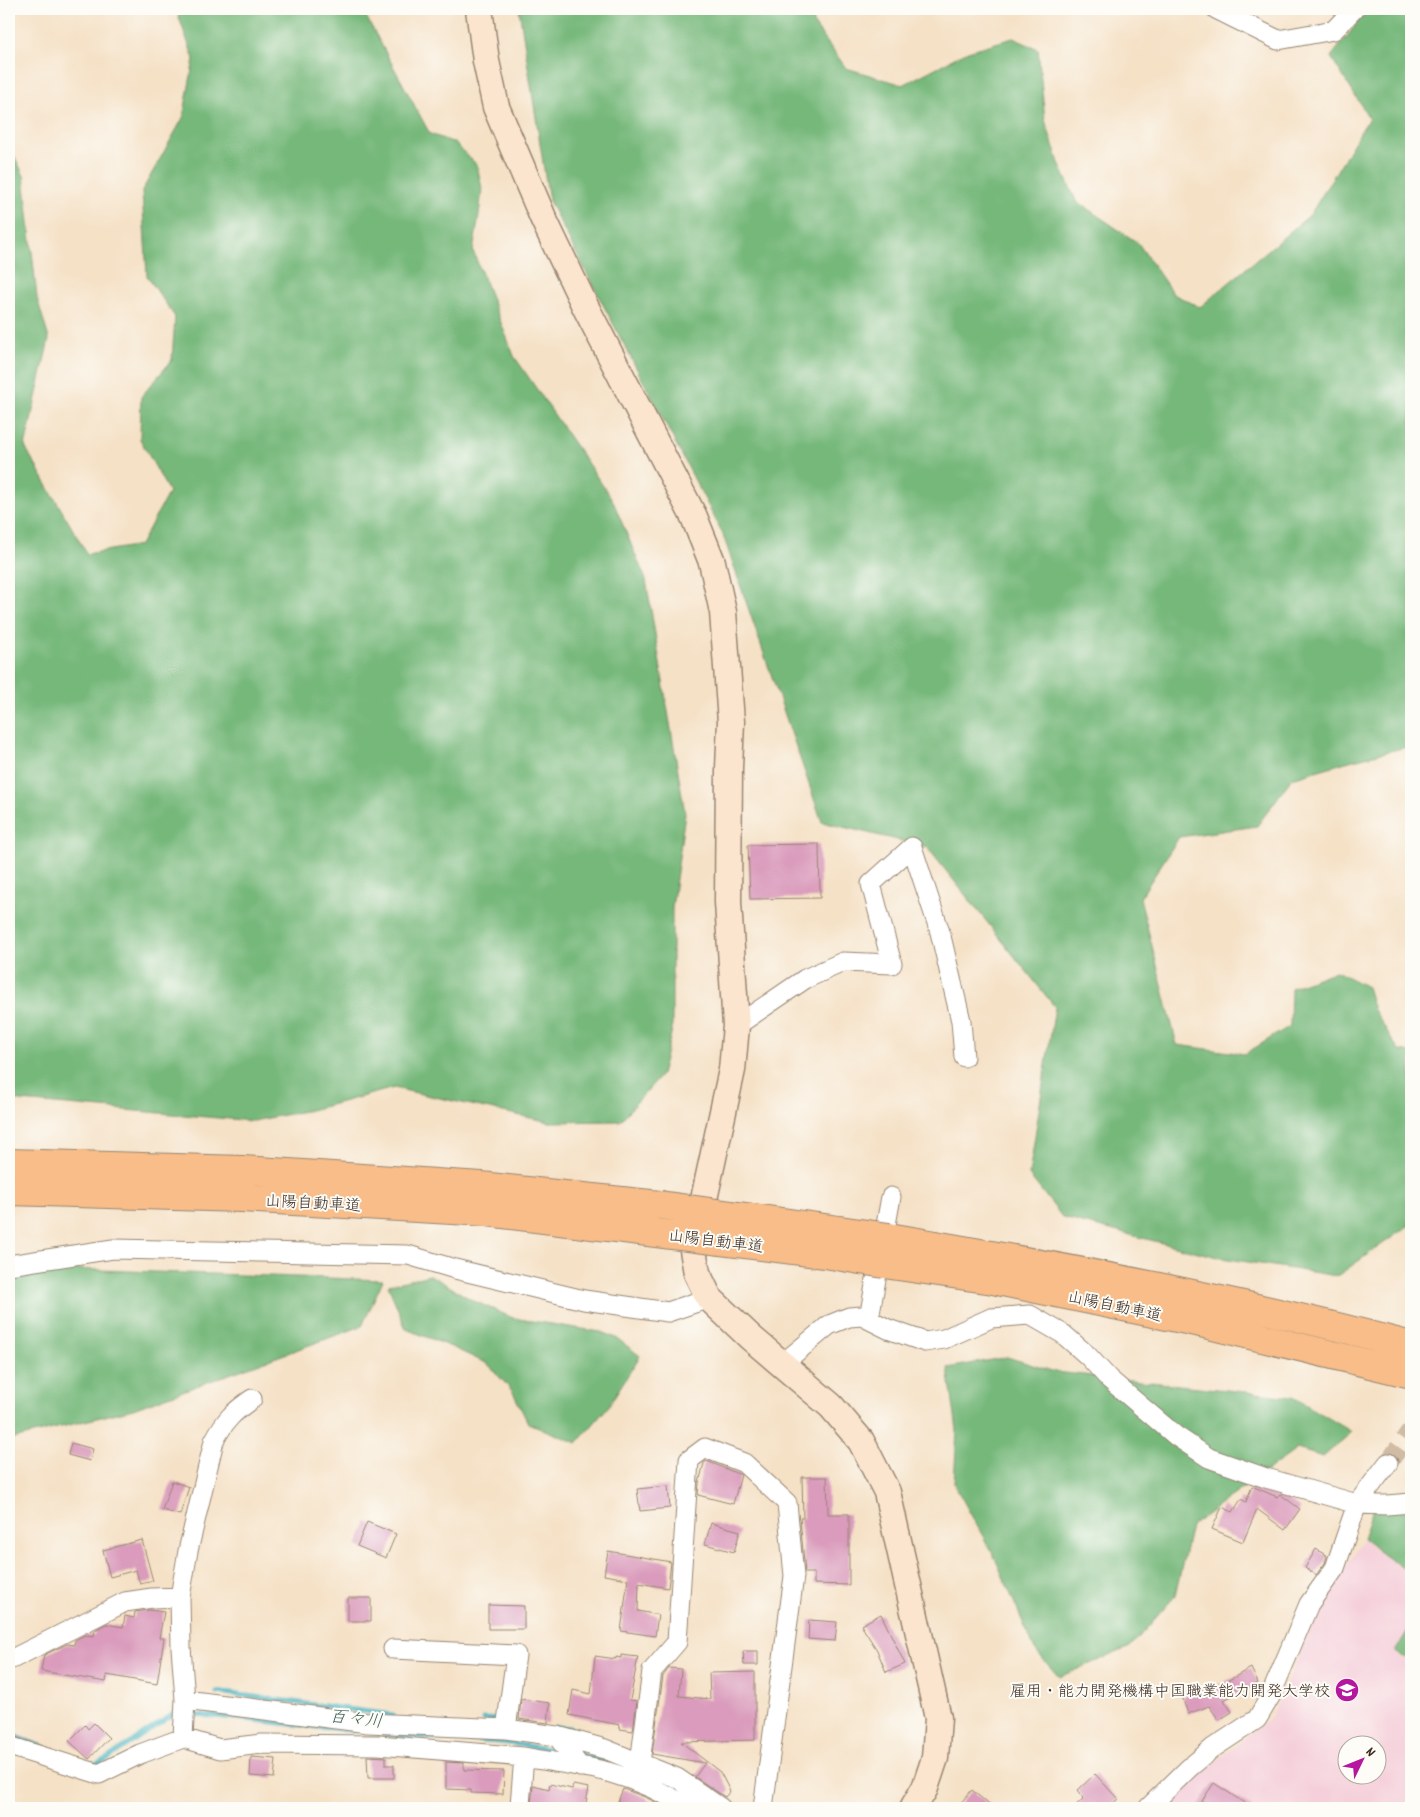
<svg xmlns="http://www.w3.org/2000/svg" width="1420" height="1817" font-family="Dekko,'Klee One',sans-serif">
  <style>
    .built { fill: #f5cfda; fill-rule: evenodd }
    .forest { fill: #76b87a; stroke: #58714c }
    .water { fill: #40afbb; stroke: #3e6c6c }
    .lines { fill: none; stroke-linecap: round; stroke-linejoin: round }
    .stream { stroke: #40afbb; stroke-width: 5 }
    .building { fill: #da9bbc }
    .street-tunnel { stroke: #d0bca4; stroke-width: 19; stroke-dasharray: 19 9; stroke-linecap: butt }
    .street-casing { stroke: #988672; stroke-width: 21 }
    .secondary-casing { stroke: #988672; stroke-width: 29 }
    .highway-casing { stroke: #988672; stroke-width: 30 }
    .street { stroke: #fff; stroke-width: 19 }
    .secondary { stroke: #fce5cf; stroke-width: 26 }
    .highway { stroke: #f8bd88; stroke-width: 28 }
    .highway-bridge-casing { stroke: #988672; stroke-width: 30; stroke-linecap: butt }
    .highway-bridge { stroke: #f8bd88; stroke-width: 28 }
    .labels { text-anchor: middle; stroke-width: 4; stroke-linejoin: round; paint-order: stroke }
    .street-label { font-size: 16px; fill: #3b2a1e; stroke: #fdfcf7 }
    .poi-label { font-size: 16px; fill: #3b2a1e; stroke: #fdfcf7; text-anchor: end }
    .water-label { font-size: 18px; font-style: italic; fill: #3d5f5d; stroke: #fdfcf7 }
  </style>
  <rect width="100%" height="100%" fill="#fdfcf7"/>
  <filter id="ink" filterUnits="userSpaceOnUse"><feTurbulence type="fractalNoise" baseFrequency=".02" numOctaves="2"/><feDisplacementMap in="SourceGraphic" scale="10" xChannelSelector="R" yChannelSelector="G"/><feConvolveMatrix kernelMatrix="1 2 1 2 8 2 1 2 1" color-interpolation-filters="sRGB"/></filter>
  <filter id="wash" filterUnits="userSpaceOnUse"><feTurbulence type="fractalNoise" baseFrequency=".0096" numOctaves="4" result="noise"/><feDisplacementMap in="SourceGraphic" scale="20" xChannelSelector="R" yChannelSelector="G"/><feGaussianBlur stdDeviation="1.12" result="paint"/><feColorMatrix in="noise" values="0 0 0 0 0 0 0 0 0 0 0 0 0 0 0 0 0 1.4 0 .05"/><feComposite in="paint" operator="in"/></filter>
  <g filter="url(#wash)">
    <rect width="100%" height="100%" fill="#f5e1c6"/>
    <!-- built -->
    <path class="built" d="M1362 1540 1411 1576V1623L1394 1653 1411 1663V1808H1163L1180 1791 1271 1717 1317 1615ZM1348 1744H1378V1774H1348Z"/>
    <!-- forest -->
    <path class="forest" d="M176 9H362L430 134 455 143 477 165 482 189 479 215 473 251 514 356 612 499 646 580 685 813 672 908V1030L661 1075 620 1121 549 1122 394 1088 315 1109 253 1121 9 1100V145L24 176 37 298 49 339 25 447 87 554 140 545 169 492 140 439 141 397 172 360 175 317 147 276 142 191 183 118 194 59Z
      M519 9H816L813 23 846 68 903 85 968 51 1013 38 1038 49 1045 120 1059 163 1076 201 1138 243 1173 294 1200 307 1310 215 1369 118 1331 57 1368 9H1411V746L1353 760 1292 778 1257 826 1179 837 1140 898 1177 1045 1245 1054 1290 1026 1291 988 1336 971 1367 987 1374 1010 1399 1051 1411 1053V1224L1337 1276 1222 1258 1063 1218 1029 1175 1055 1007 927 847 822 822 722 532 549 201Z
      M71 1269 383 1280 362 1326 133 1409 9 1440V1278Z
      M430 1275 474 1301 513 1318 601 1332 618 1339 640 1356 607 1408 577 1443 528 1423 513 1392 488 1364 447 1345 406 1329 388 1285Z
      M1007 1357 1055 1372 1293 1397 1352 1432 1323 1457 1297 1449 1191 1526 1175 1596 1130 1647 1059 1677 1035 1650 995 1558 954 1484 957 1430 948 1368Z
      M1411 1504V1574L1363 1539 1374 1506Z
      M1411 1625V1661L1395 1652Z"/>
    <!-- water -->
    <path class="water" d="M9 1732 76 1758 9 1738Z"/>
    <g class="lines">
      <!-- stream -->
      <path class="stream" d="M217 1692 393 1715
        M189 1715 216 1716 355 1731
        M484 1719 503 1720
        M556 1727 569 1728 588 1735
        M373 1732 388 1735 501 1742 561 1751
        M577 1754 631 1769
        M92 1764H97L105 1760 172 1715 181 1713
        M664 1782 681 1791
        M725 1802 734 1808"/>
    </g>
    <g id="blocks">
      <!-- building -->
      <path class="building" d="M819 844 820 898 750 899 748 845Z
        M71 1443 93 1449 90 1461 68 1455Z
        M707 1461 741 1475 733 1504 698 1495 699 1483 704 1463Z
        M802 1477H827L828 1514H849V1585L814 1584V1573H805L800 1518H803Z
        M172 1481 189 1487 180 1515 162 1510Z
        M668 1486 670 1508 640 1511 637 1489Z
        M1252 1486 1277 1497 1280 1494 1300 1509 1285 1530 1257 1509 1243 1542 1212 1529 1222 1507 1233 1512 1241 1499 1246 1502Z
        M367 1522 396 1534 386 1558 357 1546Z
        M711 1523 740 1531 734 1552 705 1544Z
        M142 1540 153 1581 140 1584 136 1570 110 1577 103 1550Z
        M1316 1549 1327 1556 1325 1563 1316 1575 1305 1568Z
        M608 1551 671 1562 668 1588 639 1583 638 1611 658 1615 655 1636 621 1631 628 1579 604 1575Z
        M348 1598H371V1621H348Z
        M488 1605 524 1606V1629H488Z
        M149 1610 164 1612 159 1638H164L157 1684 107 1675 106 1682 41 1671 44 1655 67 1644 74 1645 75 1640 85 1635 94 1636 95 1630 106 1624 123 1627 125 1616 134 1618 135 1612Z
        M881 1614 905 1664 886 1672 877 1650 861 1625Z
        M809 1620 837 1622 835 1641 808 1639Z
        M743 1651H758V1665H744Z
        M621 1655 638 1657 630 1700 637 1701 633 1731 620 1729V1725L569 1715 573 1690 591 1694 595 1656 616 1659V1657L621 1658Z
        M669 1668 681 1669 679 1696 710 1699 709 1673 755 1672V1740L681 1742 720 1772 730 1791 725 1797 695 1777 705 1763 652 1754 663 1676Z
        M1251 1668 1258 1683 1224 1700 1232 1712 1219 1720 1209 1706 1188 1714 1182 1696 1210 1685 1212 1689Z
        M521 1699 550 1703 548 1723 519 1719Z
        M94 1723 109 1738 89 1759 69 1741 85 1725 88 1729Z
        M367 1756 386 1757V1765H394V1778H368Z
        M251 1757 276 1759 274 1778 250 1776Z
        M446 1762 464 1763V1770L504 1771 503 1794 471 1793V1790L446 1789Z
        M1095 1774 1118 1799 1108 1808H1073L1084 1798 1078 1790Z
        M1214 1783 1252 1808H1197Z
        M550 1784 572 1789 573 1785 589 1788 585 1808H548L531 1804 533 1785 549 1789Z
        M623 1789 645 1797 667 1808H615Z
        M972 1790 993 1808H956Z"/>
    </g>
  </g>
  <g filter="url(#ink)">
    <use href="#blocks" fill-opacity="0" stroke="#988672" stroke-width="1"/>
    <g class="lines">
      <!-- street-tunnel -->
      <path class="street-tunnel" d="M1388 1463 1411 1431"/>
      <!-- street casing -->
      <g class="street-casing">
        <path id="street" d="M1216 9 1278 40 1334 30 1354 9
          M736 1026 805 979 843 962 892 964 871 884 912 847 940 932 961 1021 964 1057
          M9 1265 113 1249 408 1255 455 1269 584 1300 668 1312 709 1298
          M869 1318 891 1197
          M782 1364 829 1325 849 1317 862 1316 888 1329 925 1342 944 1339 991 1318 1030 1315 1063 1334 1088 1356 1109 1379 1176 1436 1209 1458 1266 1478 1357 1504 1387 1505 1411 1503
          M393 1649 516 1655 506 1729
          M9 1659H12L125 1602 152 1598 180 1597
          M185 1700 368 1723 506 1729 557 1736 580 1767
          M557 1736 605 1749 677 1778 721 1808
          M183 1738 185 1700 181 1647 180 1597 188 1551 214 1441C225 1420 233 1412 252 1399
          M9 1746 99 1774 140 1754 183 1738 220 1749 262 1744 378 1745 524 1757
          M640 1763 652 1671 677 1642 689 1460 705 1448 744 1463 787 1503 794 1576 763 1808
          M520 1805 524 1757C550 1762 582 1765 608 1772 636 1780 664 1792 689 1808
          M1148 1808 1189 1768 1213 1748 1257 1719 1270 1697 1309 1604 1335 1568 1357 1504 1388 1463"/>
      </g>
      <!-- secondary casing -->
      <g class="secondary-casing">
        <path id="secondary" d="M479 9 486 61 496 107 544 220 585 306 694 517 712 562 723 612 731 722 729 768 728 902 736 1026 732 1070 693 1250 697 1273 709 1298 750 1337 831 1406 861 1441 887 1492 938 1718 935 1758 925 1788 913 1808"/>
      </g>
      <!-- highway casing -->
      <g class="highway-casing">
        <path id="highway" d="M9 1163 243 1170 481 1186 660 1205
          M9 1191 241 1198 487 1212 656 1233
          M889 1237C1064 1267 1240 1300 1411 1346
          M884 1264 993 1280 1196 1322 1411 1374"/>
      </g>
      <!-- street -->
      <use href="#street" class="street"/>
      <!-- secondary -->
      <use href="#secondary" class="secondary"/>
      <!-- highway -->
      <use href="#highway" class="highway"/>
      <!-- highway-bridge casing -->
      <g class="highway-bridge-casing">
        <path id="highway-bridge" d="M660 1205 889 1237
          M656 1233 825 1254 884 1264"/>
      </g>
      <!-- highway-bridge -->
      <use href="#highway-bridge" class="highway-bridge"/>
    </g>
  </g>
  <!-- icons -->
  <defs>
    <g id="university-disc" transform="scale(1.25)"><circle r="9.5" fill="#b5179e" stroke="#fdfcf7"/><path d="M0-5L7-2L0 1L-7-2ZM-4 1L0 2.5L4 1V4Q0 6-4 4Z" fill="#fff"/></g>
  </defs>
  <g fill-rule="evenodd">
    <use href="#university-disc" x="1347" y="1690"/>
  </g>
  <g class="labels">
    <!-- street labels -->
    <g class="street-label">
      <text transform="translate(313 1202) rotate(3)" y="6">山陽自動車道</text>
      <text transform="translate(716 1240) rotate(7)" y="6">山陽自動車道</text>
      <text transform="translate(1115 1305) rotate(12)" y="6">山陽自動車道</text>
    </g>
    <!-- poi labels -->
    <g class="poi-label">
      <text x="1330" y="1696">雇用・能力開発機構中国職業能力開発大学校</text>
    </g>
    <!-- water labels -->
    <g class="water-label">
      <text transform="translate(356 1718) rotate(6)" y="6">百々川</text>
    </g>
  </g>
  <!-- margin -->
  <rect width="1420" height="1817" fill="none" stroke="#fdfcf7" stroke-width="30"/>
  <!-- north arrow -->
  <g transform="translate(1362 1760) rotate(47)"><circle r="24" fill="#fdfcf7" stroke="#afa8a0"/>
  <path d="M0-4L9 19L0 12L-9 19Z" fill="#b5179e"/>
  <text y="-8" font-size="14" font-weight="bold" text-anchor="middle" fill="#3b2a1e">N</text>
  </g>
</svg>
